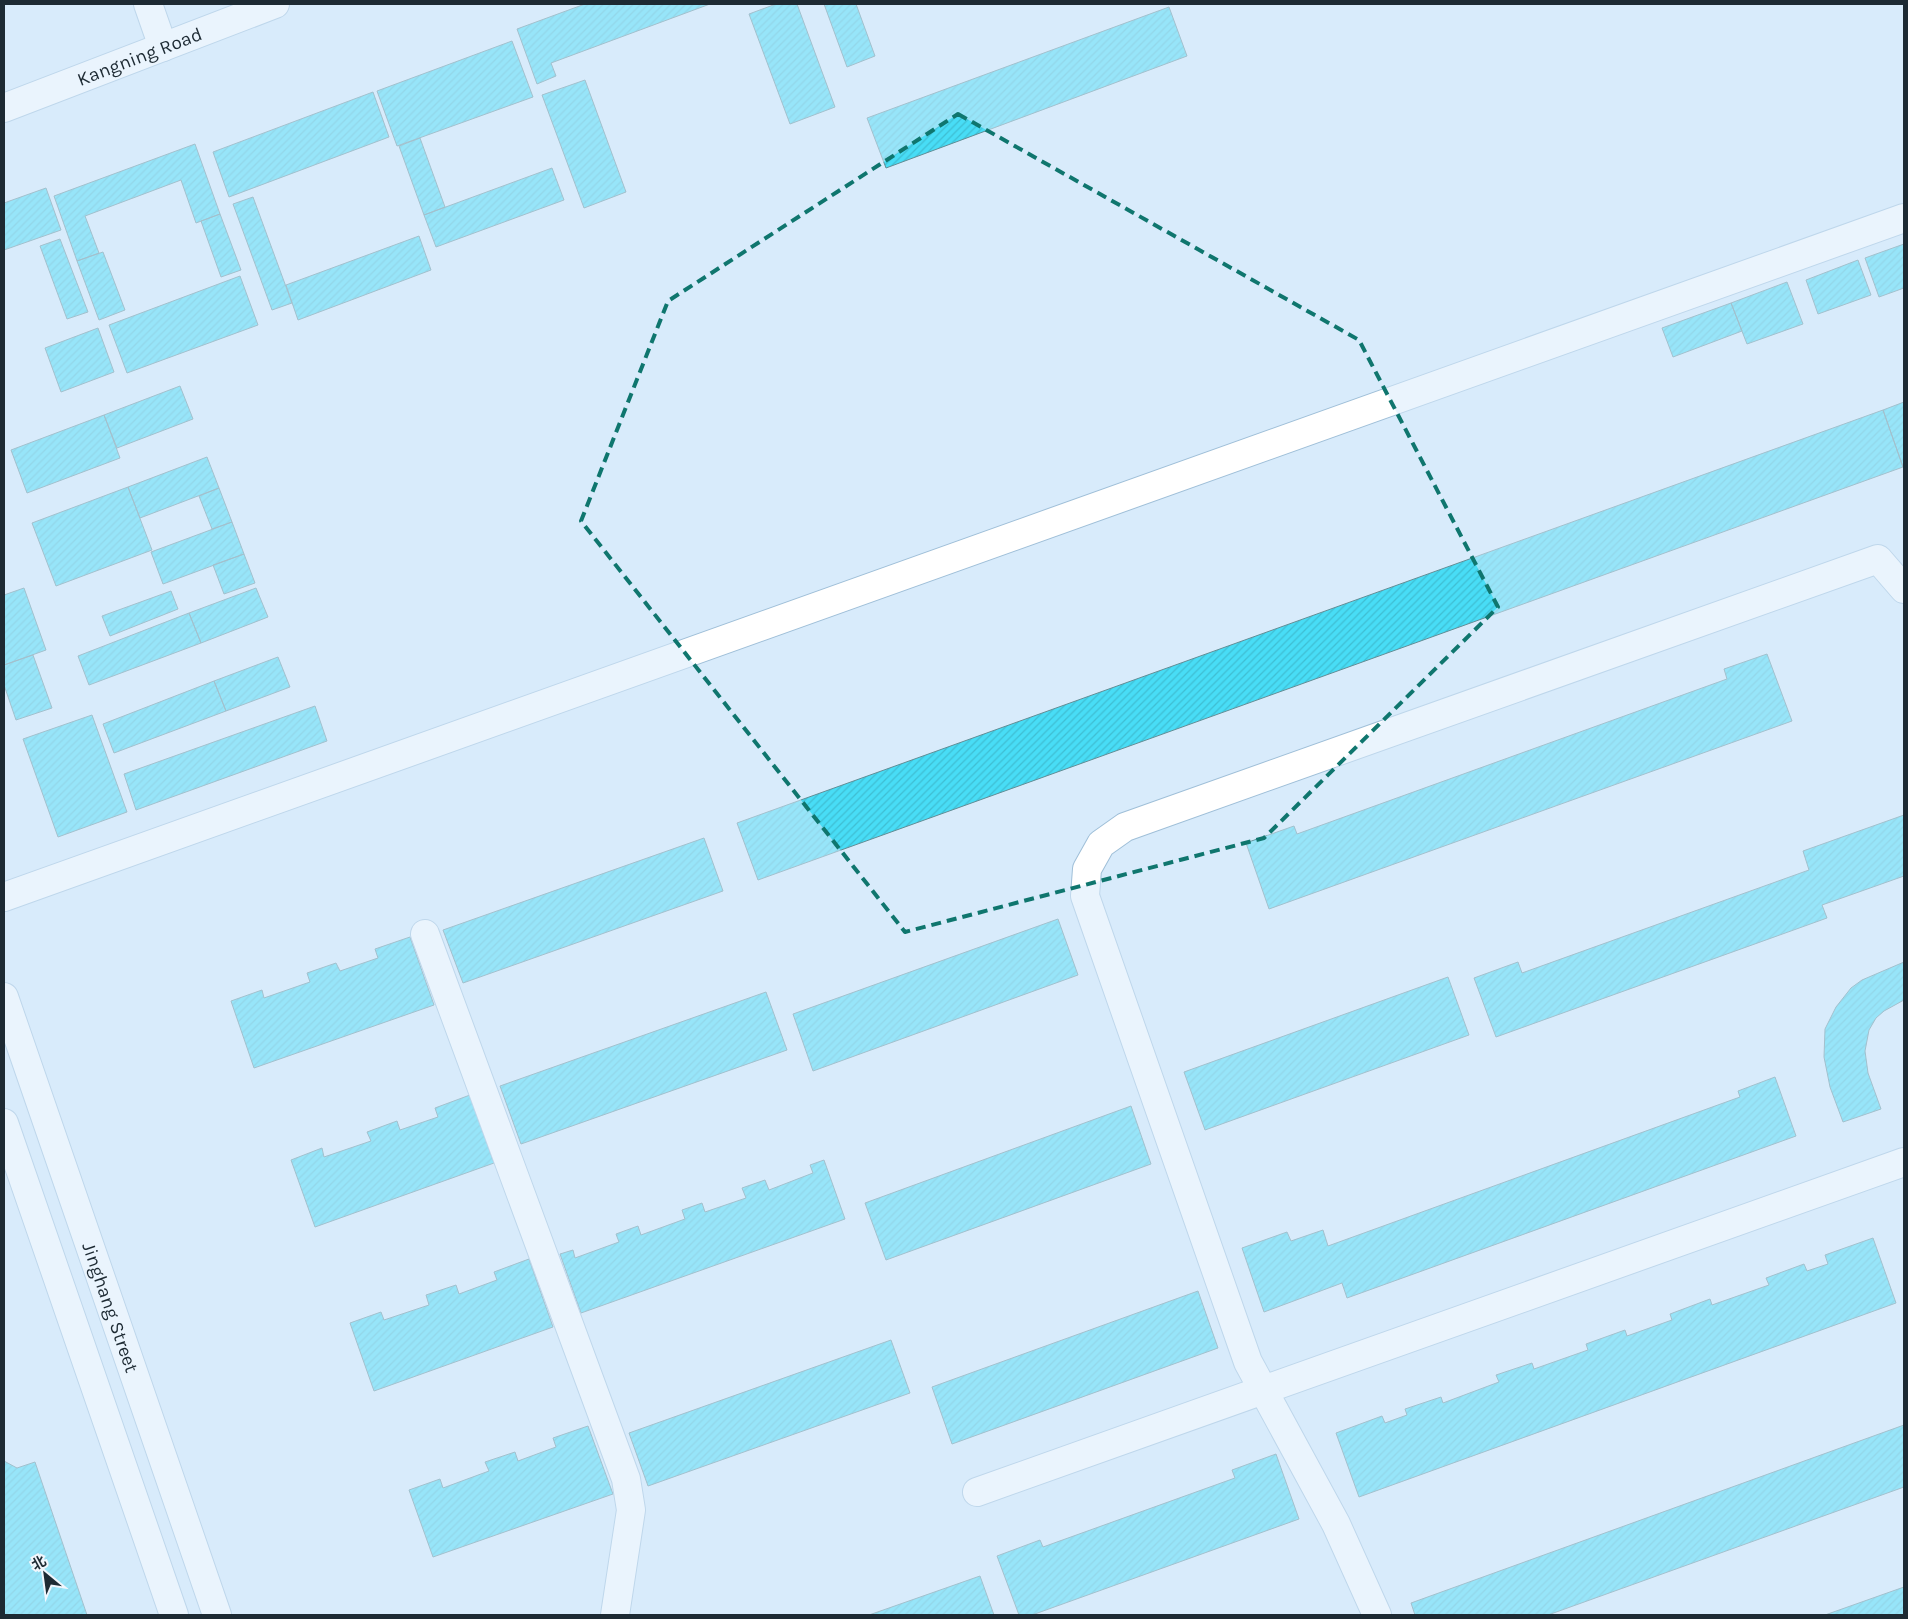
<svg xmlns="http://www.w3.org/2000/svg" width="1908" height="1619" font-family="Karla,'Noto Sans SC',sans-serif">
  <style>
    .building { fill: url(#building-hatch); stroke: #618d95 }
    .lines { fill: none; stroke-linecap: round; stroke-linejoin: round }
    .minor-casing { stroke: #9fbfd8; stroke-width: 30 }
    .major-casing { stroke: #9fbfd8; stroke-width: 30 }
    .minor { stroke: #fff; stroke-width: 28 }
    .major { stroke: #fff; stroke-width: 28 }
    .marked { fill: none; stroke: #0f766e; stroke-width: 4; stroke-dasharray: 10 6; stroke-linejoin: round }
    .labels { text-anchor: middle; stroke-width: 4; stroke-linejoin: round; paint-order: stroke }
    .street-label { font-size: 19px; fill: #1d2a33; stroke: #f0f6fc }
  </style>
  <defs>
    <pattern id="building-hatch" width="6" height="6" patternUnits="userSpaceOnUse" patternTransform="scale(1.25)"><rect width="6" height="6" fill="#48ddf6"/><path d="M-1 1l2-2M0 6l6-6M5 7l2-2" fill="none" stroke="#3fbed3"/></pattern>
  </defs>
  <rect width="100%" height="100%" fill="#d8ebfb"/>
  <!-- building -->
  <path class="building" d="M585 4H710L551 63 556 76 537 84 517 29Z
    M776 4H797L835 107 790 124 749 14Z
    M824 4H856L875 56 847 67Z
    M1169 7 1187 56 886 168 867 118Z
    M512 41 533 97 397 146 377 91Z
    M585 80 626 192 584 208 542 95Z
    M373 92 389 137 229 197 213 152Z
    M420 138 445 207 424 215 399 146Z
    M195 144 220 214 196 223 181 180 85 216 99 253 77 261 54 196Z
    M552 168 564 200 436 247 424 215Z
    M46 188 61 230 4 250V203Z
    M253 197 292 303 272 310 233 204Z
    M220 214 241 270 221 277 201 221Z
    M419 236 431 270 298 320 286 285Z
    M60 239 88 312 67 319 40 246Z
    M1904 244V288L1879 297 1865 258Z
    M103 252 125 310 99 320 77 261Z
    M1858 260 1871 295 1818 314 1806 280Z
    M240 276 258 325 127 373 109 325Z
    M1787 282 1803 324 1747 344 1731 303Z
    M1731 303 1742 331 1673 357 1662 328Z
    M98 328 114 372 61 392 45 348Z
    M180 386 193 419 117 448 104 415Z
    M1904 402V467H1903L1883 410Z
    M1883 410 1903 467 758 880 737 823Z
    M104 415 120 458 27 493 11 450Z
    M207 457 219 488 140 518 128 487Z
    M128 487 152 550 56 586 32 523Z
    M219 488 232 522 212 529 199 496Z
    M232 522 244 554 163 584 151 552Z
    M244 554 255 583 224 594 213 565Z
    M24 588 46 650 4 665V595Z
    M256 588 268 617 201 643 189 613Z
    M171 591 178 609 110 636 102 616Z
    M189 613 201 643 89 685 78 656Z
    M1767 654 1792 721 1269 909 1246 843 1294 826 1297 834 1727 679 1724 669Z
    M33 655 52 708 16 720 4 685V665Z
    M278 657 290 687 226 711 214 681Z
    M214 681 226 711 114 753 103 724Z
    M315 706 327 741 136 810 124 774Z
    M92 715 127 812 58 837 23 739Z
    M1904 815V876L1822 905 1827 918 1496 1037 1474 978 1518 962 1522 973 1809 870 1803 851Z
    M704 838 723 891 463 983 443 930Z
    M1058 919 1078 975 813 1071 793 1014Z
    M410 937 434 1005 254 1068 231 1001 262 990 264 998 310 982 307 973 336 963 340 971 378 958 375 949Z
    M1904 962V1000L1884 1011 1876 1018 1869 1030 1865 1051 1868 1073 1881 1109 1843 1122 1830 1087 1824 1057 1825 1029 1836 1007 1851 988 1862 980Z
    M1448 977 1469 1035 1205 1130 1184 1072Z
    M766 992 787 1050 521 1144 500 1086Z
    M1775 1077 1796 1136 1347 1298 1342 1283 1264 1312 1242 1248 1287 1232 1291 1241 1323 1230 1328 1246 1740 1097 1738 1091Z
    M470 1095 494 1163 315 1227 291 1160 322 1148 324 1157 371 1141 367 1132 397 1121 400 1130 438 1117 435 1108Z
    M1131 1106 1151 1164 886 1260 865 1203Z
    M824 1160 845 1219 581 1313 560 1254 573 1250 575 1258 619 1242 616 1234 638 1226 641 1235 685 1219 682 1210 702 1203 705 1212 746 1198 742 1188 765 1180 769 1190 813 1173 810 1165Z
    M1873 1238 1896 1303 1359 1497 1336 1433 1382 1416 1385 1423 1407 1415 1405 1409 1441 1397 1443 1403 1499 1382 1496 1375 1532 1363 1534 1369 1588 1350 1586 1344 1625 1330 1627 1336 1672 1320 1670 1314 1710 1299 1712 1305 1769 1285 1766 1278 1804 1264 1807 1271 1828 1264 1825 1255Z
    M529 1259 553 1327 374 1391 350 1323 381 1312 384 1320 429 1305 426 1295 456 1285 459 1294 497 1280 494 1272Z
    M1198 1291 1218 1348 952 1444 932 1387Z
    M891 1340 910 1393 648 1486 629 1433Z
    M1904 1425V1487L1548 1615H1415L1411 1603Z
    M588 1426 613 1494 433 1557 409 1490 440 1479 443 1488 489 1471 485 1462 515 1452 518 1461 556 1447 553 1438Z
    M1276 1454 1299 1519 1032 1615H1019L997 1556 1040 1540 1043 1547 1235 1478 1232 1470Z
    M4 1461 17 1468 35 1462 87 1615H4Z
    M980 1576 994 1615H869Z
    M1904 1587V1615H1825Z"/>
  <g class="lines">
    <!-- minor casing -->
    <g class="minor-casing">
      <g id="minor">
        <path d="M148 4 163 47"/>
        <path id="s1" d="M4 108 275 4"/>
        <path d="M4 897 1904 218"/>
        <path d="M425 934 626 1479 631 1510 615 1615"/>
        <path d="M977 1492 1904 1162"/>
        <path d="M1377 1615 1336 1524 1248 1362 1085 896 1087 869 1101 844 1125 827 1878 559 1904 589"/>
      </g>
    </g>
    <!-- major casing -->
    <g class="major-casing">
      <g id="major">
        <path id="s2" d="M4 997 217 1615"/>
        <path d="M4 1123 174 1615"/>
      </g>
    </g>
    <!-- minor -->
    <use href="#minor" class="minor"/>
    <!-- major -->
    <use href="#major" class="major"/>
  </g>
  <!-- marked area -->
  <path d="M0 0H1908V1619H0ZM958 114 1359 340 1498 607 1264 838 905 932 581 521 668 301Z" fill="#d8ebfb" fill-opacity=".55" fill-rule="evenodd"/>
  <path class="marked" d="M958 114 1359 340 1498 607 1264 838 905 932 581 521 668 301Z"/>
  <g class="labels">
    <!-- street labels -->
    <g class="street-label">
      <text dy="7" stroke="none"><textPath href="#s1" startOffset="145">Kangning Road</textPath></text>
      <text dy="7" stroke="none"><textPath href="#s2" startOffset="328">Jinghang Street</textPath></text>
    </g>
  </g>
  <!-- border -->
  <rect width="1908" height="1619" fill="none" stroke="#1d2a33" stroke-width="10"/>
  <!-- north arrow -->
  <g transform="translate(45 1574) rotate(331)" stroke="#f0f6fc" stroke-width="4" paint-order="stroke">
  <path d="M0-4L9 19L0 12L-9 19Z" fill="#1d2a33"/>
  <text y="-8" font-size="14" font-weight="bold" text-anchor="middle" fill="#1d2a33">北</text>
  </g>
</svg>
